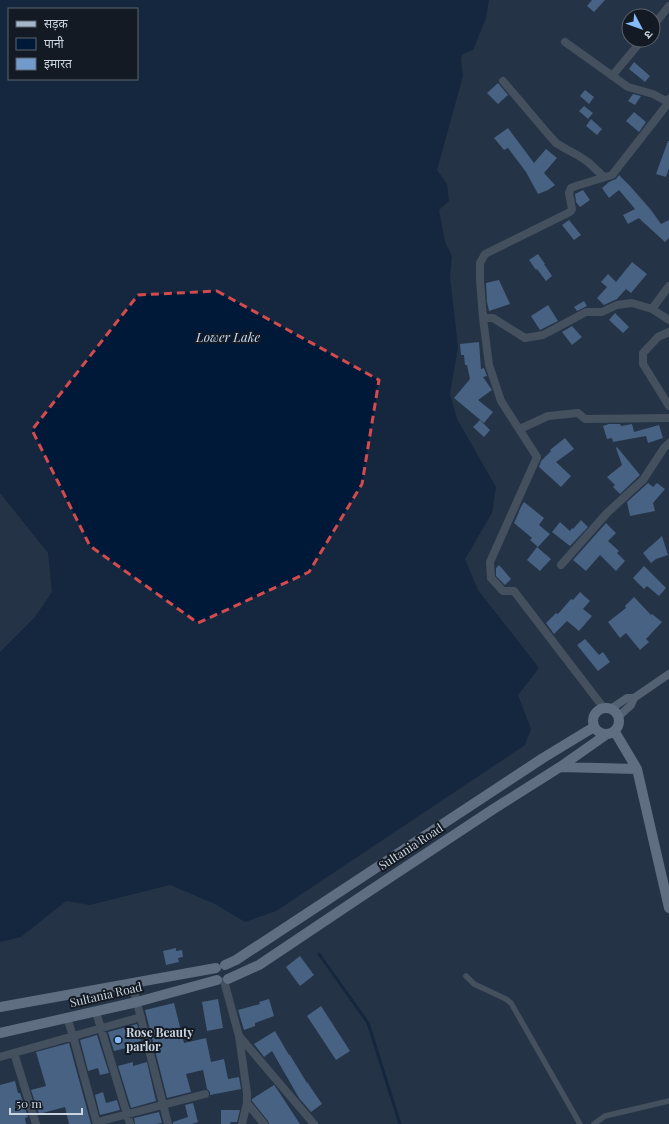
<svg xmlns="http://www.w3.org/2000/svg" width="669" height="1124" font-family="'Playfair Display','Noto Sans Devanagari',serif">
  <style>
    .water { fill: #001938; fill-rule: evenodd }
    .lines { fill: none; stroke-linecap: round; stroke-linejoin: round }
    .stream { stroke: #001938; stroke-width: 3 }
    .building { fill: #719bcc }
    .service { stroke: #6c747d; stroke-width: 5.5 }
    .minor { stroke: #6c747d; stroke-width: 8 }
    .secondary { stroke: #8d99a8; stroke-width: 8 }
    .primary { stroke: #a6b6c9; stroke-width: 10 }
    .marked { fill: none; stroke: #d44b4d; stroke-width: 3; stroke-dasharray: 8 5; stroke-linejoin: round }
    .poi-dot { fill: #85bbfb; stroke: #131a23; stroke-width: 1.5 }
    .labels { text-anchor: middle; stroke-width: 4; stroke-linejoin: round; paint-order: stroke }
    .street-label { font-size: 12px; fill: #cbd5e1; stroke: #131a23 }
    .poi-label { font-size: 12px; font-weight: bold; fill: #cbd5e1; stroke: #131a23; text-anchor: start }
    .water-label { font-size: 13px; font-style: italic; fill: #c6defa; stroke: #131a23 }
  </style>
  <rect width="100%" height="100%" fill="#243345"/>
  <!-- water -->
  <path class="water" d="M0 0H489L486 18 473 50 463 54 461 58 463 76 437 170 447 184 449 201 439 210 445 242 452 256 450 277 458 347 450 394 457 419 496 487 492 513 465 559 478 590 539 668 518 695 531 729 525 745 276 911 245 922 215 904 170 885 90 905 66 901 21 937 0 942V652L35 617 52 592 48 553 0 493ZM9 9H137V79H9Z"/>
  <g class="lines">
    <!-- stream -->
    <path class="stream" d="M319 954 368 1023 400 1124"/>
  </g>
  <!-- building -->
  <path class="building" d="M592 0H605L594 12 587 6Z
    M634 62 650 76 645 82 629 69Z
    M498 83 508 95 498 104 487 93Z
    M585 90 594 97 589 104 580 96Z
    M633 94 641 96 635 105 628 101Z
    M584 106 593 113 588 119 579 111Z
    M634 112 646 122 639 132 626 121Z
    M591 119 602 129 597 135 586 126Z
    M508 128 534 163 546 149 557 158 544 173 555 185 548 190 538 194 526 172 508 148 504 150 494 138Z
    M668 141H669V168L666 177 656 174Z
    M619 175 630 186 651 210 661 224 669 220V238L665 242 643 222 639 218 628 224 623 215 635 209 619 190 609 198 602 188 609 182 616 179Z
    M583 190 590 200 580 207 576 202 575 194Z
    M569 220 581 235 574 240 562 225Z
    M538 254 545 264H544L552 276 546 281 537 269 536 270 529 260Z
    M632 262 647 274 631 293 626 289 617 299 604 305 597 298 607 287 601 282 608 274 616 282Z
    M499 280 510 304 489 311 487 302 486 283Z
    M584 301 587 306 577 311 574 307Z
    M548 305 558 321 540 330 531 316Z
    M615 313 629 327 623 333 609 320Z
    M572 326 582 337 572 345 562 332Z
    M479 342 481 369 484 368 487 376 483 377 492 390 478 400 493 412 484 423 454 398 470 379 467 365H465L464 355H461L460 344Z
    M480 420 490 430 484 437 473 427Z
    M609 424H620L621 426 632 424 634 432 659 425 663 438 648 443 646 436 613 442 612 438 607 439 603 426Z
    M565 438 574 449 556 462 571 476 561 487 539 467 541 461 551 451 550 450Z
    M617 447 640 475 620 494 613 487 615 485 607 477 622 465 616 448Z
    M648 483 653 487 657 483 665 489 653 503 655 511 630 516 627 502Z
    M524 502 544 518 539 525 550 534 538 547 530 540 532 538 514 523 519 512V511L522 505Z
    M581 520 588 527 570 546 552 532 560 522 570 531 572 528 573 529Z
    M606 523 616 533 608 541 619 551 617 553 625 561 616 571 600 555 586 571 573 560Z
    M662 536 668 555 656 559 651 563 643 553Z
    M537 547 551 559 540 571 527 560Z
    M499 565 511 579 505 585 496 576V568Z
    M644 566 666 588 659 596 647 586 644 589 633 578Z
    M580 592 590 601 583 609 592 616 579 631 567 621 554 634 546 623 556 613 558 614 571 599 573 600Z
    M634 597 651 615 652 614 662 622 646 639 649 642 640 650 626 633 620 638 608 622 626 608 625 606Z
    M585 639 599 655 603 652 610 662 598 671 577 645Z
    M176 948V951L182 950 183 957 178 958 179 962 166 965 163 951Z
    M300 956 314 975 300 986 286 967Z
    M218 999 223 1028 207 1031 202 1002Z
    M269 999 274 1016 255 1023V1026L244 1030 238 1010 260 1004 259 1002Z
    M174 1003 184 1043 206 1038 211 1062 224 1059 228 1079 239 1077 241 1089 210 1095V1092L207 1089 203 1070 186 1074 191 1092 167 1098 145 1010Z
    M321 1006 350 1051 336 1060 307 1016Z
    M137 1024 141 1041 126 1045V1048L114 1051 108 1032Z
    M275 1031 289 1055H290L307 1083V1082L322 1104 311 1112 299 1098 272 1051 264 1057 254 1044Z
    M97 1035 109 1073 100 1075 98 1068 88 1071 80 1040Z
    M69 1043 91 1124H69L65 1107 39 1114 31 1090 46 1086 36 1052Z
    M133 1062V1066L147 1062 156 1101 131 1108 118 1066Z
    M15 1081 18 1093H20L28 1117 25 1118 26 1124H0V1085Z
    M274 1085 279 1092 300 1124H269L268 1121 252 1101V1099Z
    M103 1092 106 1103 117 1100 120 1110 100 1115 95 1095Z
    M193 1103 198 1122 192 1124H173V1122L188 1117 185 1105Z
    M221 1110H240L237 1122H231L230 1124H221Z
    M159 1112 162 1123 156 1124H135L134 1118Z"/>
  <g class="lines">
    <!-- service -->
    <path class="service" d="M466 976 474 984 506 999 511 1003 580 1124
      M594 1124 605 1116 669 1101"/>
    <!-- minor -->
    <path class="minor" d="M653 26 669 6
      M565 42 628 87 653 94 668 102
      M612 76 642 40
      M503 81 548 134 556 143 566 149 579 156 588 162 604 177
      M652 309 669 286
      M483 318H493L525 338 543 335 586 312H602L617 305 632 303 652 309 669 320
      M669 332 658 337 643 353V364L669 406
      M520 429 548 416 578 413 585 419 669 418
      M561 565 607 513 643 480 664 448 669 443
      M603 707 514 591H503L491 578 490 562 537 457 501 401 489 365 483 318 480 280V263L485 254 570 212 572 209 569 193 571 188 576 186 612 175 666 106 669 99
      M224 981 239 1036 247 1093V1103L242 1124
      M132 983 168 1124
      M96 1012 130 1124
      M67 1018 73 1036 97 1124
      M240 1037 314 1124
      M14 1053 36 1124
      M0 1057 141 1017
      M247 1103 264 1124
      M97 1122 205 1094"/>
    <!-- secondary -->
    <path class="secondary" d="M612 708 627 698H634L669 674
      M619 716 631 705 634 698"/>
    <!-- primary -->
    <path class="primary" d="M593 721a13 13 0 1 1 26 0a13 13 0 1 1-26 0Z
      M615 732 637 769 669 908
      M560 767 637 769
      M225 965 236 960 543 758 594 727
      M228 979 259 965 368 892 495 808 560 767 607 734
      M0 1007 216 968
      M0 1033 137 1002 217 980"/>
  </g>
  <!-- marked area -->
  <path d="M0 0H669V1124H0ZM217 291 379 380 362 484 309 572 198 623 90 546 32 430 138 295Z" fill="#243345" fill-opacity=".55" fill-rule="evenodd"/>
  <path class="marked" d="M217 291 379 380 362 484 309 572 198 623 90 546 32 430 138 295Z"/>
  <!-- markers -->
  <circle class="poi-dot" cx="118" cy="1040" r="4"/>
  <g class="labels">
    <!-- street labels -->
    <g class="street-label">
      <text transform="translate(411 847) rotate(-33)" y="4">Sultania Road</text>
      <text transform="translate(106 995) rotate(-13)" y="4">Sultania Road</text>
    </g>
    <!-- poi labels -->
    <g class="poi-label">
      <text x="126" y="1037">Rose Beauty<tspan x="126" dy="14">parlor</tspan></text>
    </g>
    <!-- water labels -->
    <g class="water-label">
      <text x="228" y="342">Lower Lake</text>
    </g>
  </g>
  <!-- legend -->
  <rect x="8" y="8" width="130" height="72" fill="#131a23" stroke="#5d656f"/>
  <rect x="16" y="21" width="20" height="6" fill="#a6b6c9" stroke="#5d656f"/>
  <text x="44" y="28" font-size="12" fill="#cbd5e1">सड़क</text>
  <rect x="16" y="38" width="20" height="12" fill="#001938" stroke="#5d656f"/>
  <text x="44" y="48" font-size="12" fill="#cbd5e1">पानी</text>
  <rect x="16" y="58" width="20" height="12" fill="#719bcc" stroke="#5d656f"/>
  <text x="44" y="68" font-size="12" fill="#cbd5e1">इमारत</text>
  <!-- north arrow -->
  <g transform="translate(641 28) rotate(131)"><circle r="19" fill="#131a23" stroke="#5d656f"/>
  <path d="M0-3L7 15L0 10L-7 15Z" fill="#85bbfb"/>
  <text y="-6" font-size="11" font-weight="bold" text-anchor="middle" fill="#cbd5e1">उ</text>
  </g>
  <!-- scale -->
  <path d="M10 1108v6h72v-6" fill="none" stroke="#cbd5e1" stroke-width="2"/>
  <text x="16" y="1108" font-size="12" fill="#cbd5e1" stroke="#131a23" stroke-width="3" paint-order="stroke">50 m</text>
</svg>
